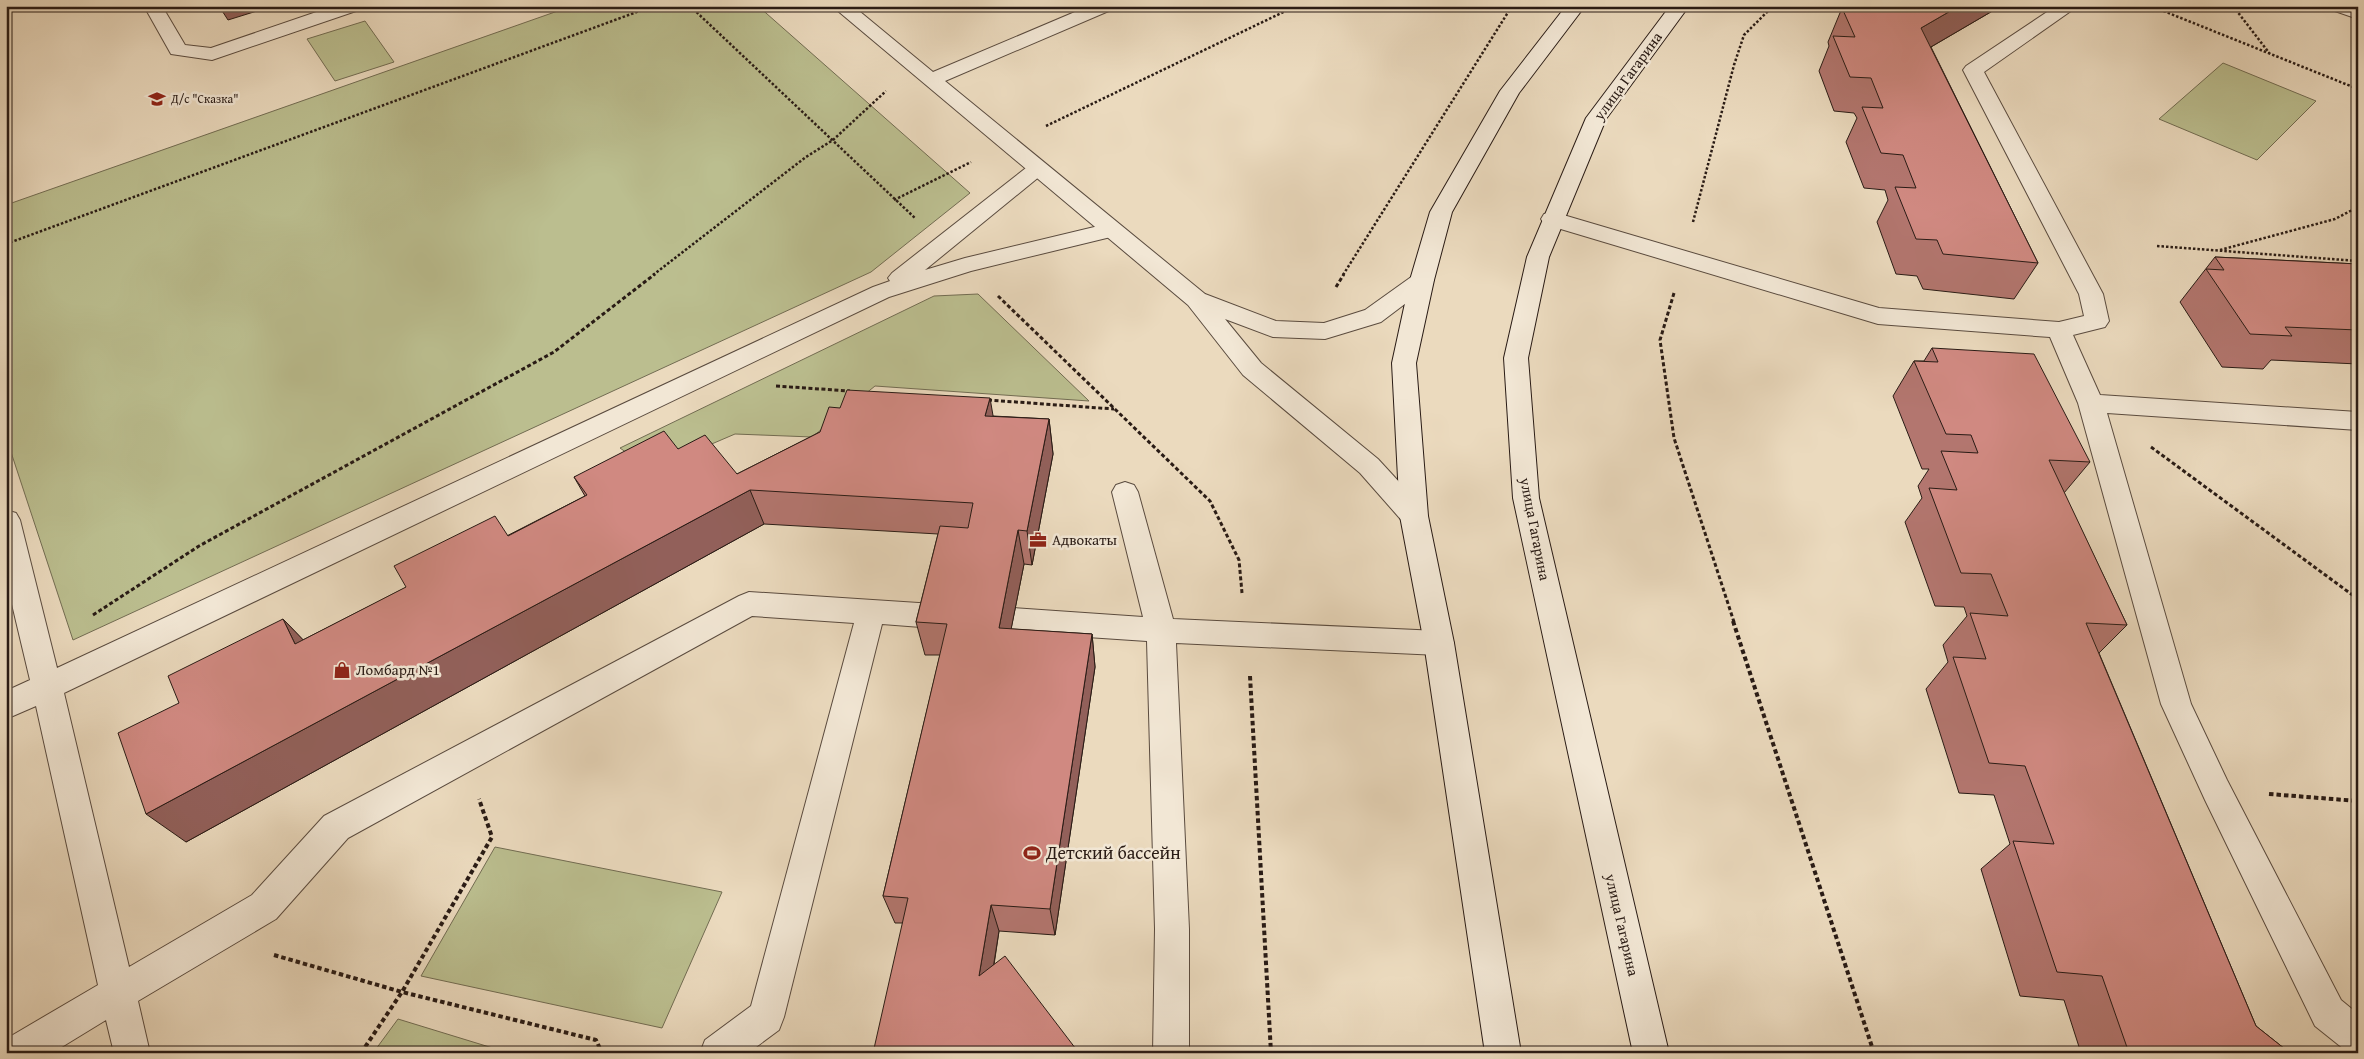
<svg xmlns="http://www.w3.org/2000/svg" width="2364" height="1059" font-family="'Gentium Book Plus',serif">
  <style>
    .green { fill: #bbbe8f; stroke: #726c52 }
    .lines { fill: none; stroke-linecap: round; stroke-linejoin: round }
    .lane-casing { stroke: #5a4b3f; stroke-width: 2 }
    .street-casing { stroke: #5a4b3f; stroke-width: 2 }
    .secondary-casing { stroke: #291b15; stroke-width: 2 }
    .path-far2 { stroke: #291b15; stroke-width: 2.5; stroke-dasharray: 2.5 2; stroke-linecap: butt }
    .path-far1 { stroke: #291b15; stroke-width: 3; stroke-dasharray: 4 2.5; stroke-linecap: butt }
    .path { stroke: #291b15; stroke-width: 4; stroke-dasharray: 4.5 3; stroke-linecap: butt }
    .lane { fill: #f2e7d5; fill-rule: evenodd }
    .street { fill: #f2e7d5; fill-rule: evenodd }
    .secondary { fill: #f2e7d5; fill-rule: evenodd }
    .wall { fill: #b3766f; stroke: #291b15 }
    .shaded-wall { fill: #92605a; stroke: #291b15 }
    .building { fill: #d08981; stroke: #291b15 }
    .labels { text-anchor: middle; stroke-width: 5; stroke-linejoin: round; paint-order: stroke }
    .far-poi-label { font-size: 12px; fill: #291b15; stroke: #f2e7d5; text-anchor: start }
    .street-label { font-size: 15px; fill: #291b15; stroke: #f2e7d5 }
    .poi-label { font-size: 15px; fill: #291b15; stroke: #f2e7d5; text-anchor: start }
    .near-poi-label { font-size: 18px; fill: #291b15; stroke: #f2e7d5; text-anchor: start }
  </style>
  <rect width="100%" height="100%" fill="#ebdabe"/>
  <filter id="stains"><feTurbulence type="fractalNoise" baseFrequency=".004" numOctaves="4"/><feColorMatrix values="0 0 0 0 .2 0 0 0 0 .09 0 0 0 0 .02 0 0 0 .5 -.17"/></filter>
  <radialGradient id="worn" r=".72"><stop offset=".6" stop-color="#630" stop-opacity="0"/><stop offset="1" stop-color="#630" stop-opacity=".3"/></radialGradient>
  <!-- green -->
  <path class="green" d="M572 6H758L970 193 871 272 73 640 6 437V205Z
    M365 21 394 62 335 81 307 39Z
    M2223 63 2316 101 2257 160 2159 119Z
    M978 294 1089 401 875 386 812 437 735 434 651 470 620 448 934 296Z
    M495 847 722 892 662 1028 421 976Z
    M398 1019 509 1053H373Z"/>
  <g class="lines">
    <!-- lane casing -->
    <g class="lane-casing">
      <path id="lane" d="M144 6H162L185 45 211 48 334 6H362L359 10 212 60 171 54Z
        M2056 6H2078L1984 72 2103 294 2109 321 2105 327 2073 335 2100 395 2358 412V430L2107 413 2191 704 2227 780 2341 1000 2358 1014V1053L2345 1050 2315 1026 2205 800 2161 704 2078 403 2050 337 1878 324 1544 224 1541 219 1544 214 1552 212 1560 214 1879 308 2059 322 2084 316 2079 294 1963 70 1966 66Z
        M2329 6 2358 7V19L2332 10Z
        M1038 162 1045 164 1049 168 1045 172 925 270 965 258 1111 223 1119 225 1122 230 1119 235 971 271 889 297 64 693 129 967 252 895 324 816 739 596 749 592 934 604 944 608 949 616 944 624 934 628 882 624 784 1017 779 1030 748 1053H700L705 1040 751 1006 854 623 752 616 348 838 276 919 138 1001 150 1053H114L106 1020 52 1053H6V1039L98 985 36 706 6 719V691L30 680 6 579V510L16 513 20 520 57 668 873 287 890 281 888 278 892 273 1031 164Z
        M1125 482 1134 485 1138 492 1173 619 1439 631 1449 634 1454 643 1449 652 1439 655 1176 643 1189 929V1053H1153L1155 929 1147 641 1013 632 1003 628 998 620 1003 612 1013 608 1143 617 1112 492 1116 485Z"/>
    </g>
    <!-- street casing -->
    <g class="street-casing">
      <path id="street" d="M832 6H853L933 72 1089 6H1114L1111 10 945 81 1205 294 1276 321 1324 323 1365 310 1414 275 1422 272 1430 275 1434 280 1430 285 1381 322 1325 339 1273 337 1225 319 1261 363 1378 459 1424 509 1428 516 1424 523 1414 527 1404 523 1360 473 1243 375 1188 305Z"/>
    </g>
    <!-- secondary casing -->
    <g class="secondary-casing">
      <path id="secondary" d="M1566 6H1585L1519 93 1452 212 1434 280 1416 363 1428 516 1454 643 1521 1053H1485L1424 643 1400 516 1392 363 1410 280 1430 212 1500 91Z
        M1670 6H1689L1606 119 1549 257 1528 358 1539 498 1669 1053H1633L1513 498 1504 358 1527 257 1586 118Z"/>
    </g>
    <!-- path-far2 -->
    <path class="path-far2" d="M690 6 915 218
      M2151 6 2358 89
      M2233 6 2270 54
      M1046 126 1296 6
      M894 200 971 162
      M1693 222 1734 65 1744 35 1773 6
      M6 244 653 6
      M2157 246 2358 261
      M2220 250 2335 219 2358 207
      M653 275 806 157 833 140 886 91
      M1343 275 1512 6"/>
    <!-- path-far1 -->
    <path class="path-far1" d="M1336 287 1344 274
      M1674 293 1660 340 1674 438 1734 622
      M998 296 1210 501 1239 560 1242 593
      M776 386 850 391
      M988 400 1114 409
      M2151 447 2358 599
      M93 615 199 546 554 352 655 274"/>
    <!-- path -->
    <path class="path" d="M1733 621 1874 1053
      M1250 676 1271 1053
      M2269 794 2358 801
      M274 955 402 992 596 1040 602 1053
      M361 1053 402 992 492 837 479 799"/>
    <!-- lane -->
    <use href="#lane" class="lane"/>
    <!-- street -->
    <use href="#street" class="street"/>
    <!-- secondary -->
    <use href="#secondary" class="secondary"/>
  </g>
  <!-- wall -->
  <path class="wall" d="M1845 6H2001L1931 47 2038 263 2014 299 1923 289 1917 276 1896 274 1877 222 1888 200 1885 190 1864 188 1846 142 1857 118 1854 113 1834 111 1819 71 1829 46 1828 42 1842 8Z
    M2215 257 2358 264V364L2271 360 2263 369 2222 367 2180 302Z
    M1932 348 2090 462 2064 493 2127 625 2099 653 2256 1026 2290 1053H2081L2064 1000 2020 996 1981 869 2010 844 1994 795 1959 793 1926 689 1948 662 1943 645 1967 616 1964 607 1935 606 1905 522 1922 498 1918 486 1929 469H1922L1893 396 1914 361H1924Z
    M993 416 1049 419 1053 454 1032 565 1024 564 1011 629 1092 634 1095 667 1055 935 999 931 994 965 1079 1053 902 923H895L883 896 940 655H925L916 622 938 534 764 524 186 842 179 703 283 619 303 640 585 496 574 477 678 449 737 474 820 432Z"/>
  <!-- shaded-wall -->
  <path class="shaded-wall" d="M219 6H273L228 20Z
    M1959 6H2001L1905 62 1921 28Z
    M990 398 996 433 985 416Z
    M1049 419 1053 454 1032 565 1027 531Z
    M750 490 764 524 186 842 146 814Z
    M1018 530 1024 564 1005 660 999 628Z
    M283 619 314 651 295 644Z
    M1092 634 1095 667 1055 935 1050 909Z
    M991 905 999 931 988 1000 979 976Z"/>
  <!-- building -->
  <path class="building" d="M1845 6H1959L1921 28 2038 263 1943 254 1937 240 1916 239 1895 187 1916 188 1903 155 1881 153 1862 107 1883 108 1871 78 1850 77 1833 36 1855 37 1842 8Z
    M2215 257 2358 264V330L2285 327 2292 336 2250 334 2206 269 2224 270Z
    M1932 348 2034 354 2090 462 2049 460 2127 625 2086 623 2256 1026 2290 1053H2129L2102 976 2057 972 2013 841 2054 844 2025 766 1989 763 1953 657 1986 659 1970 613 2008 616 1991 574 1961 573 1929 488 1957 490 1941 451 1978 453 1971 435 1946 434 1914 361 1938 362Z
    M847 390 990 398 985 416 1049 419 1027 531 1018 530 999 628 1092 634 1050 909 991 905 979 976 1005 956 1079 1053H873L908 898 883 896 947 624 916 622 940 526 968 528 973 503 750 490 146 814 118 733 179 703 168 676 283 619 295 644 406 587 394 566 495 516 508 536 587 495 574 477 664 431 678 449 705 435 737 474 820 432 829 407 840 408Z"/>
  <!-- icons -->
  <defs>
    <g id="school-bare" transform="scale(1.35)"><path d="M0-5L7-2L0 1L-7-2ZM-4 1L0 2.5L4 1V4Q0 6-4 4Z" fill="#8f2418" stroke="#f2e7d5" stroke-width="2.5" paint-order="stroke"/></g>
    <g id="office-bare" transform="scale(1.35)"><path d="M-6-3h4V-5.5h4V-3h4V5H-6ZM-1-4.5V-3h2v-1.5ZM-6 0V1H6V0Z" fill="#8f2418" stroke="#f2e7d5" stroke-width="2.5" paint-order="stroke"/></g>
    <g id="shop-bare" transform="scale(1.35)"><path d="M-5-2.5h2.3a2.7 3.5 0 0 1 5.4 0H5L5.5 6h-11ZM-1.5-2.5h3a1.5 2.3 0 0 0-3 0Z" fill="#8f2418" stroke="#f2e7d5" stroke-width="2.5" paint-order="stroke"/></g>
    <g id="stadium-bare" transform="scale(1.35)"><path d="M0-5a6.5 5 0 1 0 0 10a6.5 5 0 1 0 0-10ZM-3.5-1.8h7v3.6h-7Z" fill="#8f2418" stroke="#f2e7d5" stroke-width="2.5" paint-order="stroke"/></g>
  </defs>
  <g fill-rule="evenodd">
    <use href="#school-bare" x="157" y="99"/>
    <use href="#office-bare" x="1038" y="540"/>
    <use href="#shop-bare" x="342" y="670"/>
    <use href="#stadium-bare" x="1032" y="853"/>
  </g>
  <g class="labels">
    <!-- far-poi labels -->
    <g class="far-poi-label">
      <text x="171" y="103">Д/с "Сказка"</text>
    </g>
    <!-- street labels -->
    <g class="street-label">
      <text transform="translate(1628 76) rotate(-54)" y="5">улица Гагарина</text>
      <text transform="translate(1535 529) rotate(79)" y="5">улица Гагарина</text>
      <text transform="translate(1622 925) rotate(77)" y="5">улица Гагарина</text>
    </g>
    <!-- poi labels -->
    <g class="poi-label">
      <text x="1052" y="545">Адвокаты</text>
      <text x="356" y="675">Ломбард №1</text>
    </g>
    <!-- near-poi labels -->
    <g class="near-poi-label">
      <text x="1046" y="859">Детский бассейн</text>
    </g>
  </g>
  <!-- margin -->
  <rect width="2364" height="1059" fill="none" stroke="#ebdabe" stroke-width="25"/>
  <rect x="8" y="8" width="2349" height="1044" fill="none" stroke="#291b15" stroke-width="2.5"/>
  <rect x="12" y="12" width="2339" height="1034" fill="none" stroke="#291b15"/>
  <rect width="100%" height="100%" filter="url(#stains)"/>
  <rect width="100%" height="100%" fill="url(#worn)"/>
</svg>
